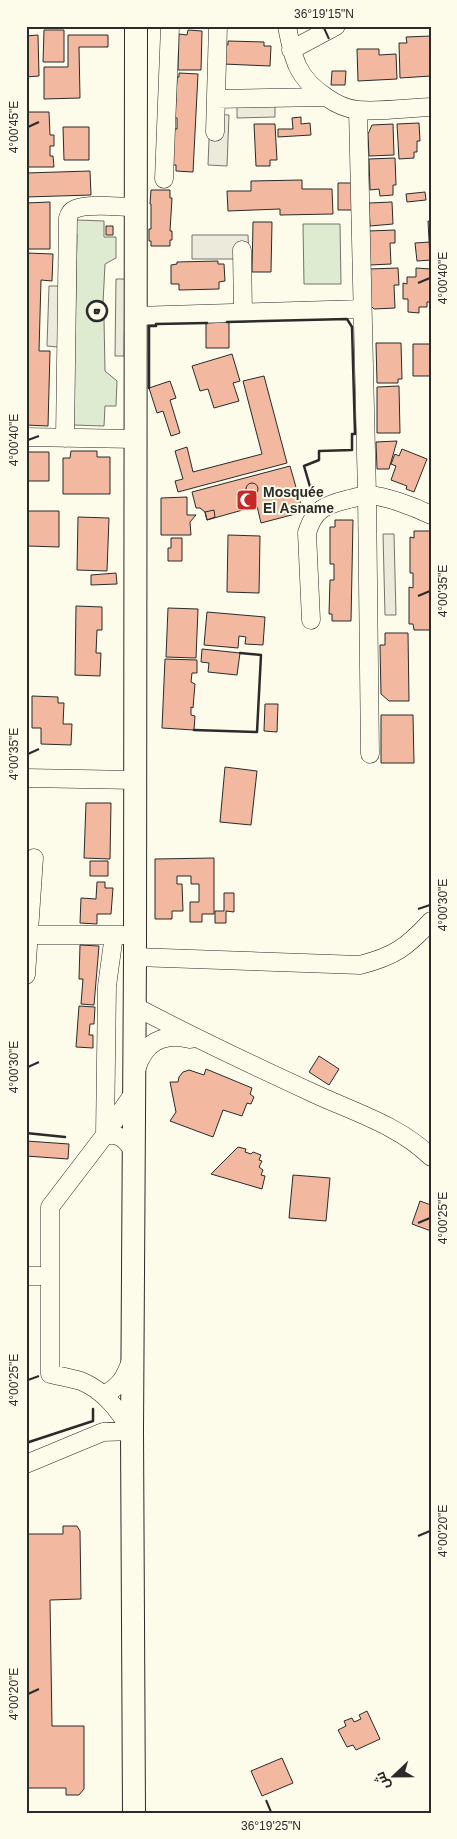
<svg xmlns="http://www.w3.org/2000/svg" width="457" height="1839" font-family="Helvetica,Cairo,sans-serif">
  <style>
    .green { fill: #deebd1; stroke: #74746e }
    .parking { fill: #eceadb; stroke: #74746e }
    .building { fill: #f2b8a0; stroke: #2b2b2b }
    .lines { fill: none; stroke-linecap: round; stroke-linejoin: round }
    .minor-casing { stroke: #2b2b2b; stroke-width: 19 }
    .major-casing { stroke: #2b2b2b; stroke-width: 24 }
    .minor { stroke: #fdfbea; stroke-width: 18 }
    .major { stroke: #fdfbea; stroke-width: 22 }
    .wall { stroke: #2b2b2b; stroke-width: 2.5 }
    .ticks { fill: none; stroke: #2b2b2b; stroke-width: 2 }
    .labels { text-anchor: middle; stroke-width: 4; stroke-linejoin: round; paint-order: stroke }
    .poi-label { font-size: 14px; font-weight: bold; fill: #2b2b2b; stroke: #fdfbea; text-anchor: start }
    .neatline { fill: none; stroke: #2b2b2b; stroke-width: 2 }
    .ticks-label { font-size: 12px; text-anchor: middle; fill: #2b2b2b }
  </style>
  <rect width="100%" height="100%" fill="#fdfbea"/>
  <!-- green -->
  <path class="green" d="M78 220 104 221V237H116V258L105 264 103 303 94 301C84 306 85 316 94 322L104 319 105 371 117 381 116 406H105L104 426 73 425 77 234 74 232 75 221Z
    M303 224H340L341 284H304Z"/>
  <!-- parking -->
  <path class="parking" d="M275 103V117L237 118V104Z
    M210 114 229 115 227 166 208 165Z
    M192 235H248L249 259H192Z
    M116 279H125L124 356H115Z
    M49 286H60L58 347 47 346Z
    M383 534H394L396 615H385Z"/>
  <!-- building -->
  <path class="building" d="M44 30H64V62H43Z
    M188 30 202 31 201 70H178L179 34 187 35Z
    M38 35 39 76 26 77V36Z
    M68 35H108V47H79L80 98 44 99V67H68Z
    M431 36V76L400 78 399 43H407L406 37Z
    M228 41 264 42V46H271L270 66 223 64V45H228Z
    M357 49H379V55L396 54 397 79 358 81Z
    M332 71H346L345 85H331Z
    M179 73 198 74 193 172 176 171V165H172L174 129H177V118H175L177 77H179Z
    M26 112H49L50 135H54V146H50V156H53L54 167H26Z
    M301 117V124L310 123 311 135 278 137V129H293L292 118Z
    M419 123 420 141H417V152H414V158L399 159 397 124Z
    M254 124H275L277 160H270V166H256Z
    M393 124 394 155 369 156 368 134 372 125Z
    M63 127H89V160H64Z
    M395 158 396 185H393V195L380 196 379 189 370 190 369 159Z
    M90 171 91 195 26 197V173Z
    M302 180V189H332L333 214 280 215V209L228 211 227 191H251V181Z
    M338 183H352V210H338Z
    M151 190H170V198H172L170 231H172V240H170V246H151V241H149V229H151V204H150Z
    M425 192 426 200 407 202 406 194Z
    M50 202V249H26V203Z
    M392 202 393 224 370 226 369 203Z
    M428 221H431V258H430Z
    M253 222H272L271 272H252Z
    M106 226H113V235H106Z
    M395 230V243H390L391 264 370 265 368 231Z
    M430 242 431 260 417 261 415 243Z
    M26 253 53 254 52 281 41 280 39 351H50L48 426 26 425Z
    M218 261V264H224L225 281 219 282V289L179 290V284H171V265L177 264V262Z
    M398 268 399 285H394L395 308 374 309 371 306 369 269Z
    M416 268 431 269V302H427V307H419V313L408 312V299H403V283L407 284V277H416Z
    M229 322V348H206V323Z
    M376 343H401L402 379H398V383H377Z
    M413 344H431V376H413Z
    M232 354 240 381 233 383 239 401 214 408 208 389 200 391 192 366Z
    M264 376 287 463 178 492 175 481 183 479 175 451 187 447 193 472 262 454 243 381Z
    M170 381 176 398 170 400 180 433 171 436 163 411 157 413 149 388Z
    M399 386 400 433H377V387Z
    M397 441 389 469H377L376 442Z
    M402 449 427 459 414 492 406 489 407 486 391 480 396 466 391 464 395 454 399 456Z
    M71 451H97V457H110V494H63V458H70Z
    M26 452H49V481H26Z
    M290 466 303 512 261 523 257 506 207 520 205 512 200 508H196L192 492Z
    M246 489a6 6 0 1 1 12 0a6 6 0 1 1-12 0Z
    M187 497V515H196L190 522 191 535H161V498Z
    M214 510 215 517 207 520 205 512Z
    M28 511H59V547L28 546Z
    M78 517 109 518 107 571 77 570Z
    M335 520H353L351 621H332V614H329L330 580H334V564H330V527H335Z
    M414 531H431L430 630H414L413 624H409V587L413 588V573H410V537L414 538Z
    M228 535 260 536 259 593 227 592Z
    M171 538H182V561H168V548H171Z
    M116 573 117 584 91 585V575Z
    M76 606 102 607V630H97L96 653H101L100 676 75 675Z
    M168 608 198 609 196 658 166 657Z
    M207 612 265 617 263 645 245 644 246 637 239 636 238 648 204 645Z
    M385 633H408L409 701H389L381 694 380 645H385Z
    M202 649 240 653 237 675 208 672 209 663 201 662Z
    M165 659 197 660V673H192L191 682 195 684 193 708 191 707V715L195 716 194 730 162 728Z
    M32 696 58 697V703H64L63 724H72L71 745 41 744V728H32Z
    M265 704H278L277 732 264 731Z
    M381 715H413L414 763H381Z
    M225 767 257 771 251 825 220 822Z
    M86 803H111L110 859 84 858Z
    M214 858V914H202V922H190V902H199V884H191V876H177V884H182L183 911H172V919H155V859Z
    M90 861H108V876H90Z
    M97 882H105V888H113L111 914H97V924L80 923 81 898 96 899Z
    M224 893H234V912L226 911V923H215V911H224Z
    M80 945 99 946 94 1005 81 1004 83 979H79Z
    M79 1006 95 1007 94 1024H90L89 1035H93V1048L76 1047Z
    M319 1056 339 1069 329 1085 309 1072Z
    M206 1069 252 1088 250 1094 254 1097 251 1104 247 1103 242 1116 223 1110 213 1137 170 1121 176 1112 170 1082H178L179 1077 183 1072 189 1070 204 1075Z
    M26 1141 69 1144 68 1159 26 1156Z
    M238 1147 246 1149 245 1152 251 1154 253 1152 261 1155 259 1160 262 1161 259 1167 263 1170 261 1175 265 1176 262 1189 211 1174Z
    M293 1175 330 1178 326 1221 289 1218Z
    M420 1201 431 1205V1231L412 1224Z
    M63 1526H77L80 1531 81 1599 50 1600 52 1726H84V1789L79 1795H66V1788H26V1534H63Z
    M367 1711 380 1739 356 1750 353 1745 347 1747 338 1730 346 1726 344 1721 352 1718 354 1722 361 1719 359 1715Z
    M282 1758 293 1783 262 1796 251 1771Z"/>
  <g class="lines">
    <!-- minor casing -->
    <g class="minor-casing">
      <path id="minor" d="M287 26C293 59 297 78 326 97 336 104 346 109 358 110 380 112 408 108 431 107
        M291 50 336 26
        M216 99 325 97
        M358 110 367 495 370 754
        M215 132 218 26
        M164 179 170 26
        M242 250 243 313
        M135 316 362 309
        M26 437 135 439
        M65 438 68 218C69 214 70 211 75 209 89 203 119 207 135 207
        M311 620 307 533C314 509 325 505 349 499 355 498 362 495 368 495 386 496 415 507 431 515
        M26 778 135 780
        M29 935H124
        M114 935 107 986 105 1135C120 1134 124 1138 133 1150
        M135 957 360 965C395 956 407 947 431 921
        M26 975 34 858
        M134 1006C193 1037 254 1066 315 1094 354 1112 400 1126 431 1157
        M136 1070C144 1043 162 1032 190 1039
        M26 1276H50
        M104 1395C121 1385 124 1379 131 1361
        M132 1431C118 1410 105 1391 81 1381 71 1378 60 1376 50 1374V1207L105 1135 133 1094
        M26 1464 103 1432 132 1431"/>
    </g>
    <!-- major casing -->
    <g class="major-casing">
      <path id="major" d="M134 1813 132 1431 135 957 136 26"/>
    </g>
    <!-- minor -->
    <use href="#minor" class="minor"/>
    <!-- major -->
    <use href="#major" class="major"/>
    <!-- wall -->
    <path class="wall" d="M87 311a10 10 0 1 1 20 0a10 10 0 1 1-20 0Z
      M95 310H99L98 313H95Z
      M227 322 347 319 352 327 355 434H352V450L319 451V460L304 466 311 490 298 493
      M149 388V326H156V324L207 323
      M194 730 257 732 261 655 240 653
      M26 1133 65 1137
      M26 1443 93 1421V1409"/>
  </g>
  <!-- ticks -->
  <path class="ticks" d="M324 28 329 39M28 127 39 122M418 283 430 278M28 440 39 436M418 596 430 591M28 754 39 749M418 909 430 905M28 1067 39 1062M418 1223 430 1218M28 1380 39 1376M418 1536 430 1531M28 1694 39 1689M266 1800 271 1812"/>
  <!-- icons -->
  <defs>
    <g id="mosque-square" transform="scale(1.125)"><rect x="-9" y="-9" width="18" height="18" rx="4" fill="#c62828" stroke="#fdfbea"/><path d="M3.5-4.9A6 6 0 1 0 3.5 4.9A5 5 0 1 1 3.5-4.9Z" fill="#fff"/></g>
  </defs>
  <g fill-rule="evenodd">
    <use href="#mosque-square" x="247" y="500"/>
  </g>
  <g class="labels">
    <!-- poi labels -->
    <g class="poi-label">
      <text x="263" y="497">Mosquée<tspan x="263" dy="16">El Asname</tspan></text>
    </g>
  </g>
  <!-- border -->
  <rect width="457" height="1839" fill="none" stroke="#fdfbea" stroke-width="55"/>
  <!-- north arrow -->
  <g transform="translate(394 1776) rotate(248)" stroke="#fdfbea" stroke-width="4" paint-order="stroke">
  <path d="M0-4L9 19L0 12L-9 19Z" fill="#2b2b2b"/>
  <text y="-8" font-size="14" font-weight="bold" text-anchor="middle" fill="#2b2b2b">ش</text>
  </g>
  <rect x="28" y="28" width="402" height="1784" class="neatline"/>
  <g class="ticks-label">
    <text x="324" y="18">36°19'15"N</text>
    <text transform="translate(14 127) rotate(-90)" y="4">4°00'45"E</text>
    <text transform="translate(443 278) rotate(-90)" y="4">4°00'40"E</text>
    <text transform="translate(14 440) rotate(-90)" y="4">4°00'40"E</text>
    <text transform="translate(443 591) rotate(-90)" y="4">4°00'35"E</text>
    <text transform="translate(14 754) rotate(-90)" y="4">4°00'35"E</text>
    <text transform="translate(443 905) rotate(-90)" y="4">4°00'30"E</text>
    <text transform="translate(14 1067) rotate(-90)" y="4">4°00'30"E</text>
    <text transform="translate(443 1218) rotate(-90)" y="4">4°00'25"E</text>
    <text transform="translate(14 1380) rotate(-90)" y="4">4°00'25"E</text>
    <text transform="translate(443 1531) rotate(-90)" y="4">4°00'20"E</text>
    <text transform="translate(14 1694) rotate(-90)" y="4">4°00'20"E</text>
    <text x="271" y="1830">36°19'25"N</text>
  </g>
</svg>
